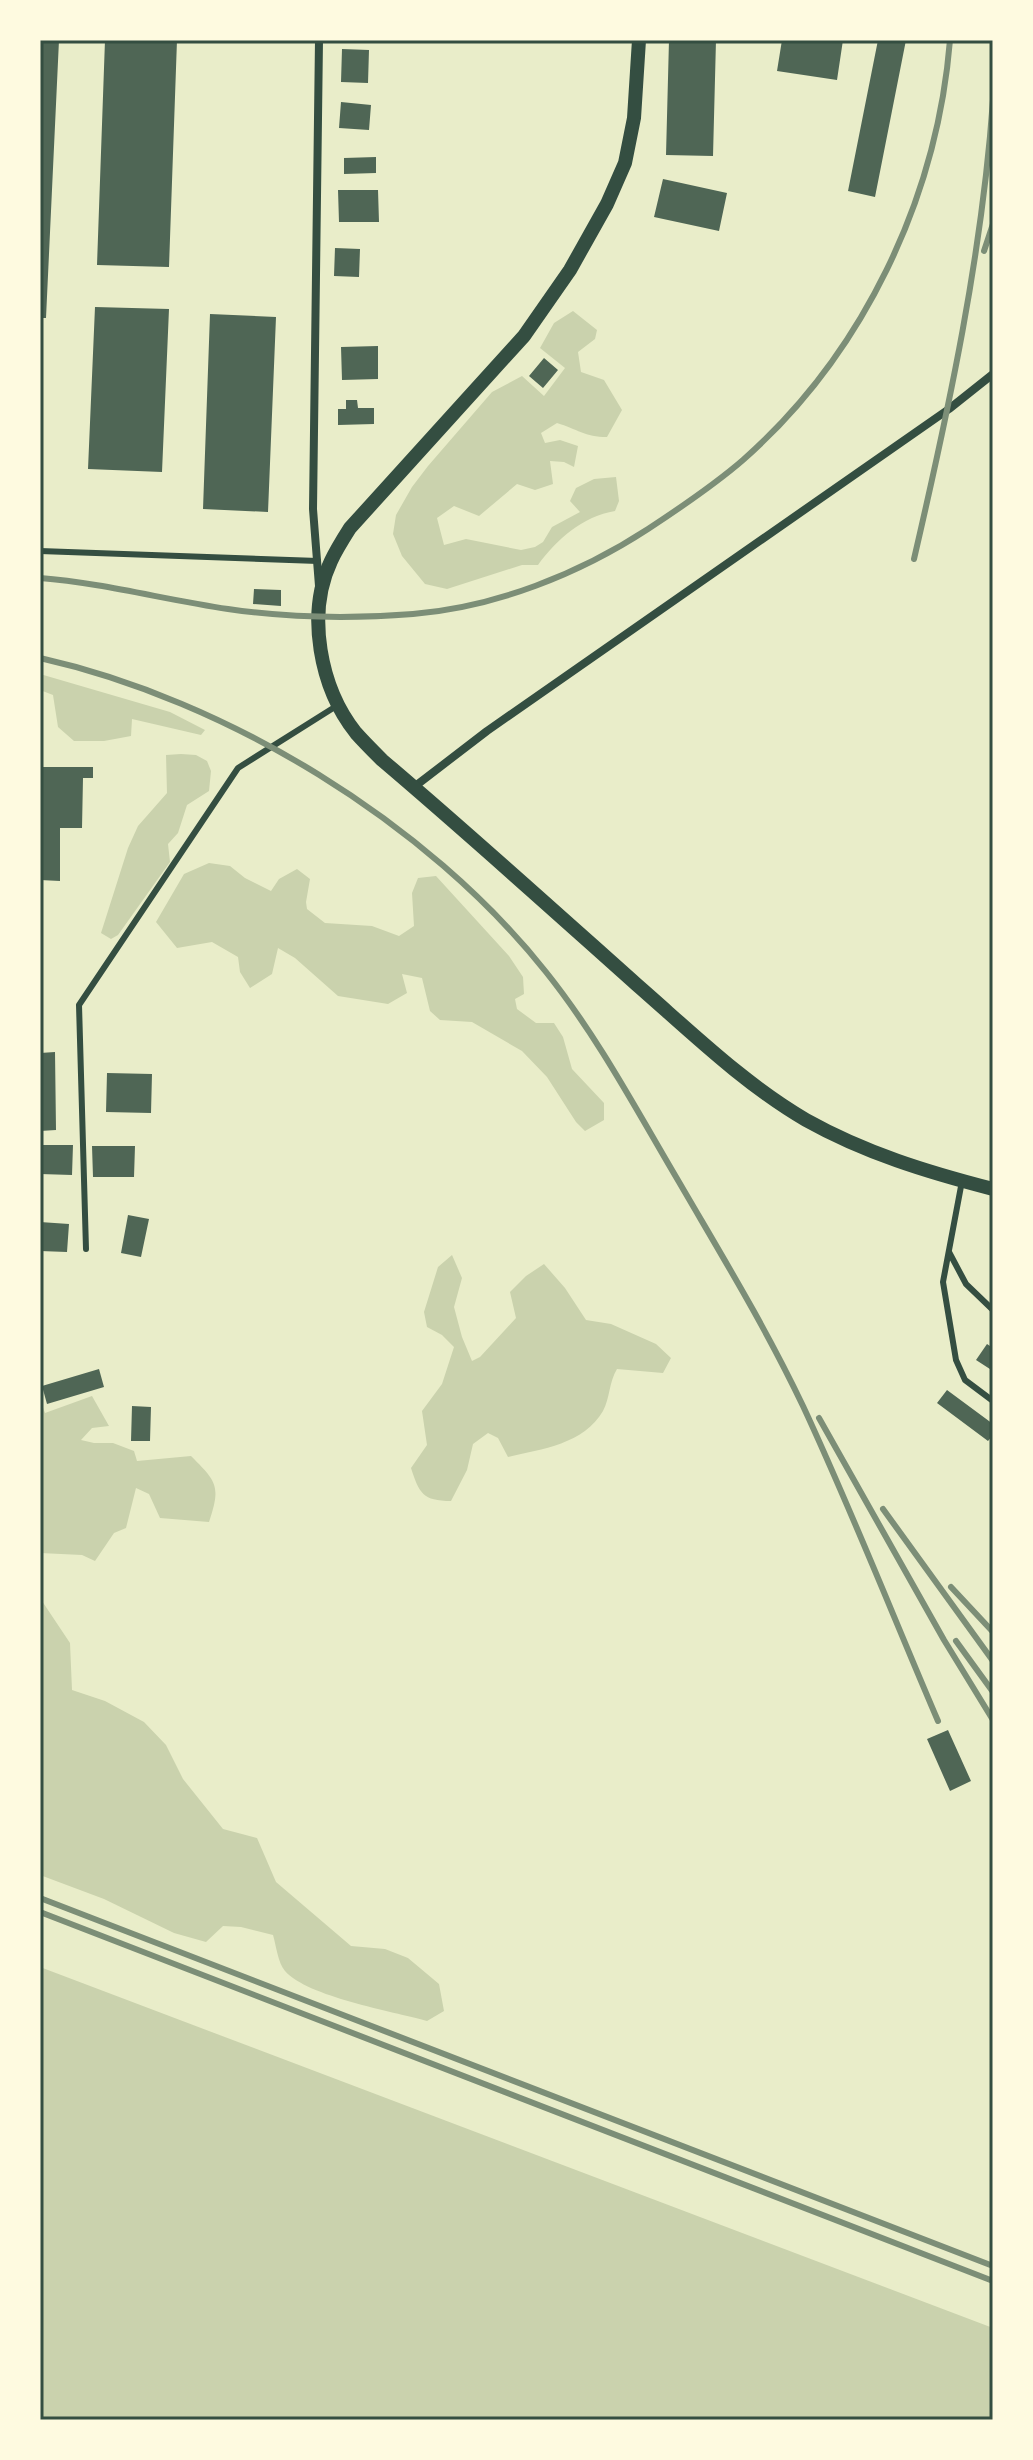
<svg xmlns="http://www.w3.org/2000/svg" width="1033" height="2460" font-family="'Open Sans',sans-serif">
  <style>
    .green { fill: #cad2ad }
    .building { fill: #4f6655 }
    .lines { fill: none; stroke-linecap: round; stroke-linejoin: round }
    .service { stroke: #344e41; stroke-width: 6 }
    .minor { stroke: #344e41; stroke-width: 8 }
    .tertiary { stroke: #344e41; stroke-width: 14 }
    .rail { stroke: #7c8e77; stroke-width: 6 }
    .neatline { fill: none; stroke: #344e41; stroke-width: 3 }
  </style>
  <rect width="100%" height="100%" fill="#e9edc9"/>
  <!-- green -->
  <path class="green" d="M573 311 597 330 595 339 578 352 581 372 604 380 622 410 607 437C585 437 577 429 557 423L541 433 545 443 560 440 578 446 574 467 564 462 550 461 553 484 535 490 517 484 479 516 454 506 437 518 444 545 466 539 521 550 535 547 543 542 552 527 580 512 570 501 576 488 594 479 616 477 619 501 615 511C583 516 556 540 538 565H522L447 589 425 584 402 556 393 534 396 515 412 487 428 466 492 392 522 376 544 396 565 368 540 348 554 323Z
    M40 674 170 712 205 730 201 735 132 719 131 736 104 741H74L58 727 53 695 40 690Z
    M181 754 196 755 207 761 211 771 209 791 187 805 178 833 168 844 170 862 118 935 111 939 101 933 128 848 138 826 167 793 166 755Z
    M209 863 230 866 245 878 271 891 279 879 297 869 310 879 306 902 307 909 325 923 372 926 399 936 414 926 412 893 418 878 436 876 509 956 523 977 524 994 515 999 517 1009 536 1023H554L563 1037 572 1069 604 1103V1120L585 1131 576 1122 547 1077 522 1051 472 1022 440 1020 430 1011 422 978 402 974 407 993 388 1004 338 996 295 958 278 948 272 974 250 988 240 972 238 957 212 942 177 948 156 922 184 874Z
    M452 1255 462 1278 454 1307 462 1337 472 1361 480 1357 516 1318 510 1292 526 1276 544 1264 565 1288 586 1320 611 1324 656 1344 671 1358 663 1373 617 1369C609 1382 610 1398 603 1411 584 1444 542 1449 508 1457L498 1438 488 1433 473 1444 467 1470 451 1501C423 1501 419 1493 411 1468L427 1445 422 1411 442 1384 454 1347 442 1335 427 1327 424 1312 438 1267Z
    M92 1396 109 1426 92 1428 81 1440 94 1443H113L134 1451 137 1461 191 1456C217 1482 221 1486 209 1522L160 1518 149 1494 136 1488 126 1528 114 1533 95 1561 82 1555 40 1553V1399L45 1413Z
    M40 1598 70 1643 72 1690 105 1701 144 1722 166 1745 183 1779 223 1829 257 1838 276 1882 351 1946 385 1949 408 1958 439 1984 444 2011 427 2021C392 2011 308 1997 285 1971 278 1963 276 1945 273 1935L241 1927 223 1926 206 1942 174 1933 104 1899 40 1875Z
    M40 1967 993 2328V2420H40Z"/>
  <!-- building -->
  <path class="building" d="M40 40H59L46 318H40Z
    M105 40H177L169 267 97 265Z
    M669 40H716L713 156 666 155Z
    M782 40H843L837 80 777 71Z
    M878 40H906L875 197 848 191Z
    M342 49 369 50 368 83 341 82Z
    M341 102 371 105 369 130 339 128Z
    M376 157V173L344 174V158Z
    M663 179 727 193 719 231 654 217Z
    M338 190H378L379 222H339Z
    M335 248 360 249 359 277 334 276Z
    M95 307 169 309 162 472 88 469Z
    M210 314 276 317 268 512 203 509Z
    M378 346V379L342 380 341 347Z
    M544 358 558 370 543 388 529 376Z
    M346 400H357L358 408H374V424L338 425V409H346Z
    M254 589 281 590V606L253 604Z
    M40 767H93V778H83L82 828H60V881L40 880Z
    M55 1052 56 1130 40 1131V1053Z
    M107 1073 152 1074 151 1113 106 1112Z
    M40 1145H73L72 1175 40 1174Z
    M92 1146H135L134 1177H93Z
    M128 1215 149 1219 141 1257 121 1253Z
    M40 1222 69 1224 67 1252 40 1251Z
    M987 1344 993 1348V1371L976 1360Z
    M99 1369 104 1387 47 1404 42 1386Z
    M947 1390 993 1424V1435L988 1441 937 1403Z
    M132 1406 151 1407 150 1441H131Z
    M948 1730 971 1781 950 1791 927 1739Z"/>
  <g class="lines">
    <!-- service -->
    <path class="service" d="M40 551 318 561
      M962 1181 943 1282 956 1360 965 1380 993 1401
      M86 1249 79 1005 238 768 338 705
      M949 1252 966 1284 993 1310"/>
    <!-- minor -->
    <path class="minor" d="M319 586 313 509 319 40
      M414 787 487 731 949 409 993 374"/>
    <!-- tertiary -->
    <path class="tertiary" d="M639 40 634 118 625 163 607 204 570 270 524 336 350 528C343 539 336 550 331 561 306 614 320 688 356 733 364 742 373 751 382 760 468 833 552 909 636 984 690 1031 744 1084 806 1120 865 1153 927 1172 993 1189"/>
    <!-- rail -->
    <path class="rail" d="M984 251 993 224
      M914 559C949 408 982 255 993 100
      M40 578C103 583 166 600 228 609 289 618 351 619 413 614 496 607 579 574 648 529 680 508 713 486 743 460 863 354 937 199 950 40
      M40 658C227 700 427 822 546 972 598 1037 637 1111 679 1182 722 1256 766 1328 803 1406 851 1509 893 1616 938 1721
      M819 1418 944 1640 993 1720
      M883 1509 993 1661
      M951 1587 993 1632
      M956 1641 993 1692
      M40 1898 993 2266
      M40 1912 993 2281"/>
  </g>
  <!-- border -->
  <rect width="1033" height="2460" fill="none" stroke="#fefae0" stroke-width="84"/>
  <rect x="42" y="42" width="949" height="2376" class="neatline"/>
</svg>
